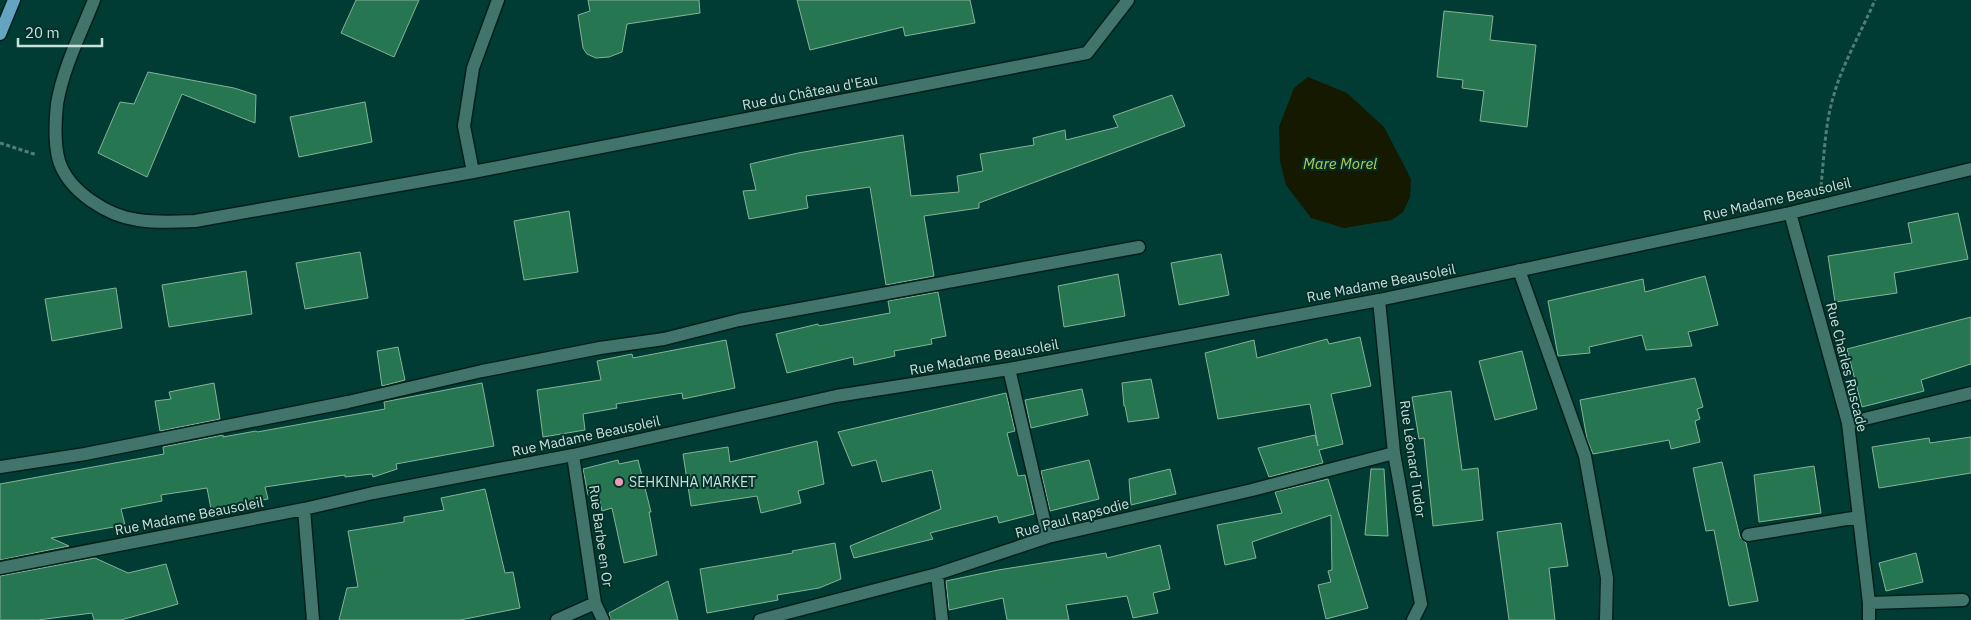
<svg xmlns="http://www.w3.org/2000/svg" width="1971" height="620" font-family="'IBM Plex Sans',sans-serif">
  <style>
    .water { fill: #141900 }
    .building { fill: #267751; stroke: #87b299 }
    .lines { fill: none; stroke-linecap: round; stroke-linejoin: round }
    .service-casing { stroke: #041f1a; stroke-width: 15 }
    .minor-casing { stroke: #041f1a; stroke-width: 15 }
    .primary-casing { stroke: #041f1a; stroke-width: 15 }
    .path { stroke: #507e76; stroke-width: 3; stroke-dasharray: 4 2.5; stroke-linecap: butt }
    .service { stroke: #41756b; stroke-width: 12 }
    .minor { stroke: #41756b; stroke-width: 12 }
    .primary { stroke: #63a5c0; stroke-width: 12 }
    .poi-dot { fill: #f09ab5; stroke: #053029; stroke-width: 2 }
    .labels { text-anchor: middle; stroke-width: 4; stroke-linejoin: round; paint-order: stroke }
    .street-label { font-size: 14px; fill: #c7e1db; stroke: #053029 }
    .poi-label { font-size: 14px; fill: #c7e1db; stroke: #053029; text-anchor: start }
    .water-label { font-size: 15px; font-style: italic; fill: #b5cd4f; stroke: #053029 }
  </style>
  <rect width="100%" height="100%" fill="#003c33"/>
  <!-- water -->
  <path class="water" d="M1308 77 1347 93 1384 127 1411 179 1410 197 1403 212 1392 220 1344 228 1311 218 1286 185 1280 161 1279 127 1294 88Z"/>
  <!-- building -->
  <path class="building" d="M356 0H419L394 57 341 33Z
    M588 0H699L700 13 627 24 622 52 609 57 596 58 587 54 583 48 578 15 590 11Z
    M797 0H970L975 23 905 36 903 27 810 50Z
    M1444 11 1493 16 1490 40 1536 45 1527 127 1480 121 1484 91 1462 88 1463 80 1437 77Z
    M148 72 234 88 256 95 255 123 182 94 147 177 98 153 120 102 134 104Z
    M1172 95 1185 126 979 203V208L924 216 934 276 886 285 870 187 806 196 808 208 749 219 743 191 756 190 750 164 798 153 903 135 911 196 959 192 957 176 983 171 980 154 1034 145 1033 138 1065 130 1066 140 1118 127 1113 116Z
    M365 102 372 142 299 157 290 117Z
    M569 211 578 272 524 280 514 221Z
    M1958 213 1968 259 1894 273 1897 293 1835 302 1828 256 1912 243 1908 223Z
    M360 252 368 298 305 309 296 263Z
    M1221 254 1229 295 1179 305 1171 263Z
    M246 271 252 314 169 327 162 285Z
    M1118 274 1125 316 1064 327 1058 286Z
    M1705 276 1718 325 1688 332 1692 346 1646 350 1642 335 1589 347 1590 353 1558 356 1548 301 1643 279 1645 292Z
    M116 288 122 328 52 341 45 299Z
    M938 292 946 336 931 339 932 344 894 351 895 356 854 365 853 357 787 373 776 334 818 324 819 326 890 313 888 301Z
    M1971 317V364L1921 380 1924 391 1862 407 1847 349Z
    M1360 337 1371 386 1331 394 1343 444 1319 450 1323 463 1269 477 1258 448 1315 435 1318 446 1310 404 1218 419 1205 353 1254 340 1257 358 1327 339 1329 344Z
    M726 340 735 388 683 399 682 393 616 404 617 408 583 414 585 430 543 437 537 390 601 380 597 361 632 354 633 358Z
    M398 347 405 380 382 386 377 351Z
    M1522 351 1537 409 1495 420 1479 361Z
    M1695 378 1703 407 1697 409 1700 419 1695 421 1700 442 1671 449 1669 440 1593 454 1587 439 1580 400Z
    M1151 379 1159 418 1128 422 1125 406H1124L1122 383Z
    M214 383 220 419 160 431 155 401 171 399 169 392Z
    M482 383 494 446 396 464 397 469 373 477 372 474 345 477V475L265 487 268 499 211 509 207 488 161 495 162 501 121 509 125 525 51 538 69 546 0 560V484L164 454 163 447 223 435V437L256 431 257 432 385 409 384 402Z
    M1082 389 1088 415 1031 428 1025 400Z
    M1451 391 1462 470 1478 468 1483 520 1433 526 1424 438 1419 439 1412 397Z
    M1006 393 1015 431 1007 433 1018 476 1025 475 1034 514 999 523 997 516 930 533 933 539 854 558 850 546 941 509 932 470 882 482 876 460 852 466 838 432Z
    M1971 437V473L1879 488 1872 447 1929 438 1930 443Z
    M817 441 824 484 798 491 801 503 761 513 757 496 691 506 683 454 728 447 730 462Z
    M618 460 619 464 638 460 651 512H649L657 555 624 563 612 508 602 511 598 493 588 495 583 469Z
    M1089 460 1099 499 1050 511 1041 471Z
    M1722 462 1740 537 1746 543 1758 601 1729 606 1714 530 1706 531 1693 468Z
    M1814 466 1821 513 1759 522 1754 475Z
    M1170 469 1176 494 1131 505 1129 479Z
    M1371 469H1384L1388 536 1365 535Z
    M1328 479 1368 608 1326 619 1318 585 1331 582 1328 571 1332 570 1331 515 1252 542 1256 558 1225 565 1217 525 1282 513 1275 492Z
    M485 489 505 573 513 572 520 608 460 620H339L347 588 358 587 348 531 404 522V517L444 510 441 498Z
    M1561 523 1568 566 1549 568 1555 620H1509L1497 532Z
    M835 543 841 579 819 588 777 595 778 600 707 613 700 569 793 553 792 551Z
    M1160 545 1170 589 1153 593 1158 613 1133 618 1127 596 1066 605 1069 620H1007L1003 598 949 610 946 581 998 570 1106 553 1107 558Z
    M1916 553 1923 582 1886 591 1879 563Z
    M95 558 128 573 166 564 178 604 121 620H94L92 613 38 620H0V576Z
    M668 581 678 620H611L609 613Z"/>
  <g class="lines">
    <!-- service casing -->
    <g class="service-casing">
      <path id="service" d="M0 467 85 454 348 402 482 371 600 348 664 339 739 320 1139 247"/>
    </g>
    <!-- minor casing -->
    <g class="minor-casing">
      <path id="minor" d="M94 0C81 33 63 68 57 104 55 123 54 143 59 161 69 192 108 216 138 220 157 223 176 222 195 221L473 172 1087 53 1128 0
        M473 172 464 126 473 68 498 0
        M1790 213 1848 423 1869 603V620
        M1519 270 1585 456 1607 578 1606 620
        M1379 300 1394 453 1421 604 1413 620
        M1009 369 1048 537
        M1848 423 1971 393
        M573 455 595 603 603 620
        M304 509 313 620
        M1748 535 1859 517
        M0 568 304 509 373 493 573 455 836 396 1009 369 1379 300 1790 213 1971 169
        M937 574 942 620
        M1869 603 1963 600
        M557 620 595 603
        M760 620 937 574 1048 537 1252 490 1394 453"/>
    </g>
    <!-- primary casing -->
    <g class="primary-casing">
      <path id="primary" d="M0 34 14 0"/>
    </g>
    <!-- path -->
    <path class="path" d="M0 143 37 155
      M1821 186C1824 158 1825 124 1833 98 1842 64 1861 33 1875 0"/>
    <!-- service -->
    <use href="#service" class="service"/>
    <!-- minor -->
    <use href="#minor" class="minor"/>
    <!-- primary -->
    <use href="#primary" class="primary"/>
  </g>
  <!-- markers -->
  <circle class="poi-dot" cx="619" cy="482" r="5"/>
  <g class="labels">
    <!-- street labels -->
    <g class="street-label">
      <text transform="translate(810 92) rotate(-11)" y="5">Rue du Château d'Eau</text>
      <text transform="translate(1777 199) rotate(-13)" y="5">Rue Madame Beausoleil</text>
      <text transform="translate(1381 283) rotate(-11)" y="5">Rue Madame Beausoleil</text>
      <text transform="translate(984 357) rotate(-10)" y="5">Rue Madame Beausoleil</text>
      <text transform="translate(1847 367) rotate(76)" y="5">Rue Charles Ruscade</text>
      <text transform="translate(586 436) rotate(-12)" y="5">Rue Madame Beausoleil</text>
      <text transform="translate(1413 459) rotate(82)" y="5">Rue Léonard Tudor</text>
      <text transform="translate(189 516) rotate(-11)" y="5">Rue Madame Beausoleil</text>
      <text transform="translate(1072 518) rotate(-15)" y="5">Rue Paul Rapsodie</text>
      <text transform="translate(601 536) rotate(82)" y="5">Rue Barbe en Or</text>
    </g>
    <!-- poi labels -->
    <g class="poi-label">
      <text x="629" y="487">SEHKINHA MARKET</text>
    </g>
    <!-- water labels -->
    <g class="water-label">
      <text x="1340" y="169">Mare Morel</text>
    </g>
  </g>
  <!-- scale -->
  <path d="M18 38v8h84v-8" fill="none" stroke="#c7e1db" stroke-width="2.5"/>
  <text x="25" y="38" font-size="15" fill="#c7e1db" stroke="#053029" stroke-width="4" paint-order="stroke">20 m</text>
</svg>
